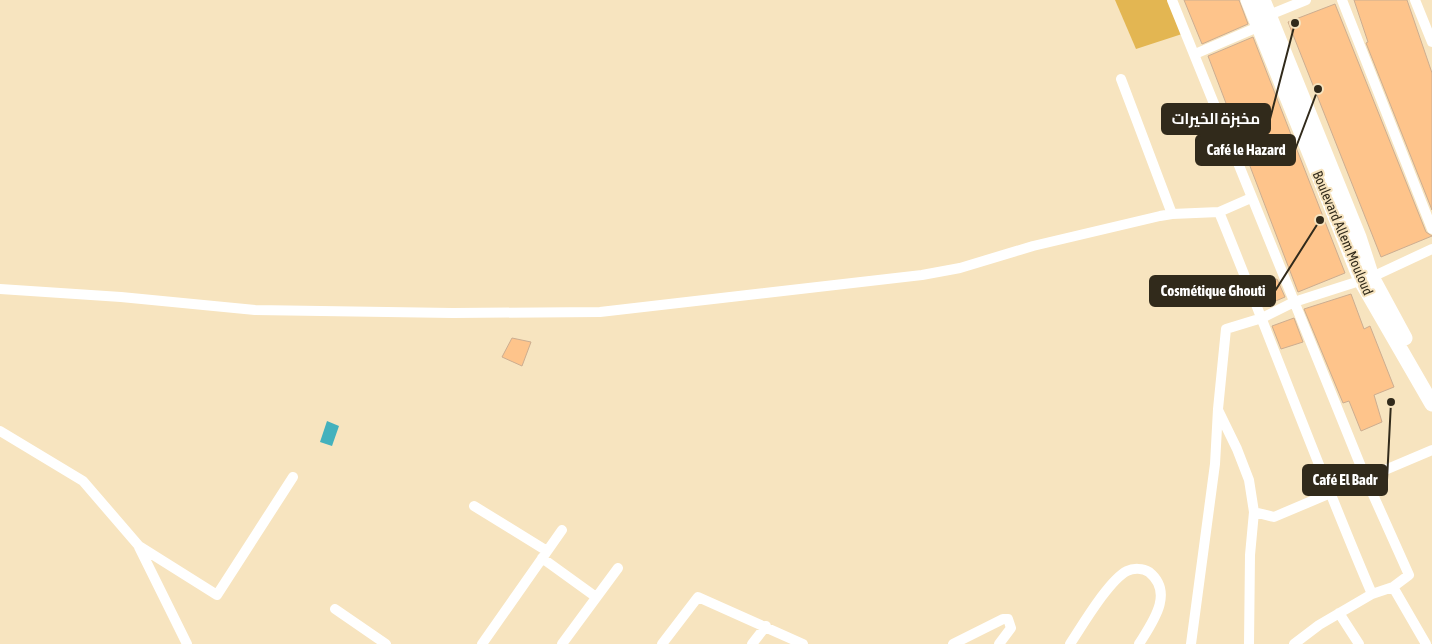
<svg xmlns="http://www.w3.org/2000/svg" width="1432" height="644" font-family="'Asap Condensed',Cairo,sans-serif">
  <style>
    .green { fill: #e3b652 }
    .water { fill: #44b1bd }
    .building { fill: #fec48b; stroke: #ccad90 }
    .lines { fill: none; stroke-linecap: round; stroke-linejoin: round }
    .street { stroke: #fff; stroke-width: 10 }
    .secondary { stroke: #fff; stroke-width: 15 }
    .labels { text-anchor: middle; stroke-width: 4; stroke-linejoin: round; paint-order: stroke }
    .street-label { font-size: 14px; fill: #312a1b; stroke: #f7e4bf }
    .leader { fill: none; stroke: #312a1b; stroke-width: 2 }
    .callout-dot { fill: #312a1b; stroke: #f7e4bf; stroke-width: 2 }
    .callout { fill: #312a1b; stroke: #312a1b; stroke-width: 2 }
    .callout-label { font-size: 15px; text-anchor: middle; font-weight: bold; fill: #fff }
  </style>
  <rect width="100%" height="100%" fill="#f7e4bf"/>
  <!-- green -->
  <path class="green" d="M1115 0H1169L1182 34 1136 49Z"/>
  <!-- water -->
  <path class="water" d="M327 421 339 426 332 446 320 442Z"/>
  <!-- building -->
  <path class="building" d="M1184 0H1239L1248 24 1202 44Z
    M1354 0H1407L1432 73V210L1366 43 1368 42Z
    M1335 4 1426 232 1432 236 1381 257 1288 22Z
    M1253 37 1345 273 1298 292 1208 56Z
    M1277 279 1285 297 1264 306 1256 287Z
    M1351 294 1364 329 1370 326 1394 387 1374 395 1382 422 1361 431 1349 401 1343 403 1304 309Z
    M1294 318 1303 342 1281 349 1272 326Z
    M512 338 531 342 522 366 502 357Z"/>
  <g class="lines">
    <!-- street -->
    <path class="street" d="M1172 0 1366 479 1409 575 1393 587 1372 594 1319 625 1294 644
      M1342 0 1432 229
      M1415 0 1432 42
      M1195 54 1258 27 1269 15 1306 0
      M1121 79 1172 214
      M1219 212C1271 339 1318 468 1372 594
      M0 289 121 297 255 310 453 313 600 312 922 275 960 268 1033 246 1160 216 1172 214 1219 212 1251 198
      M1218 410 1237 449 1249 480 1254 512 1250 555 1249 644
      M0 431 83 481 139 546 217 595 293 477
      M474 506 547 551
      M1254 512 1274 517 1432 450
      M139 547 187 644
      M542 558 596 597
      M1393 587 1426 644
      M335 609 386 644
      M1339 613 1359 644
      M482 644 562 530
      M562 644 618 568
      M662 644 698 597 803 644
      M752 644 766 626
      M953 644 1003 619H1008L1011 628 999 644
      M1070 644C1082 626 1109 580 1127 571 1133 568 1143 568 1149 572 1175 593 1152 623 1139 644
      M1191 644 1215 464 1218 409 1226 329 1262 318 1294 302 1372 277 1432 249"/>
    <!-- secondary -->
    <path class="secondary" d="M1248 0 1361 281 1432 404
      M1263 0 1359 237 1372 277 1405 338"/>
  </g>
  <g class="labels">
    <!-- street labels -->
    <g class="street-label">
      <text transform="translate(1343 233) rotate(67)" y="5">Boulevard Allem Mouloud</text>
    </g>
  </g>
  <!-- callouts -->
  <path class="leader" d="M1295 23L1270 119M1318 89L1295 150M1320 220L1275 291M1391 402L1387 480"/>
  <g class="callout-dot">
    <circle cx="1295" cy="23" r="5"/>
    <circle cx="1318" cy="89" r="5"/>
    <circle cx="1320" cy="220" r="5"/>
    <circle cx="1391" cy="402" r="5"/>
  </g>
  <g class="callout">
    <rect x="1162" y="104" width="108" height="30" rx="5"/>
    <rect x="1196" y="135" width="99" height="30" rx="5"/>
    <rect x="1150" y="276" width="125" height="30" rx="5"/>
    <rect x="1303" y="465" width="84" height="30" rx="5"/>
  </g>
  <g class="callout-label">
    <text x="1216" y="124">مخبزة الخيرات</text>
    <text x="1246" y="155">Café le Hazard</text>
    <text x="1213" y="296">Cosmétique Ghouti</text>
    <text x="1345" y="485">Café El Badr</text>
  </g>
</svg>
